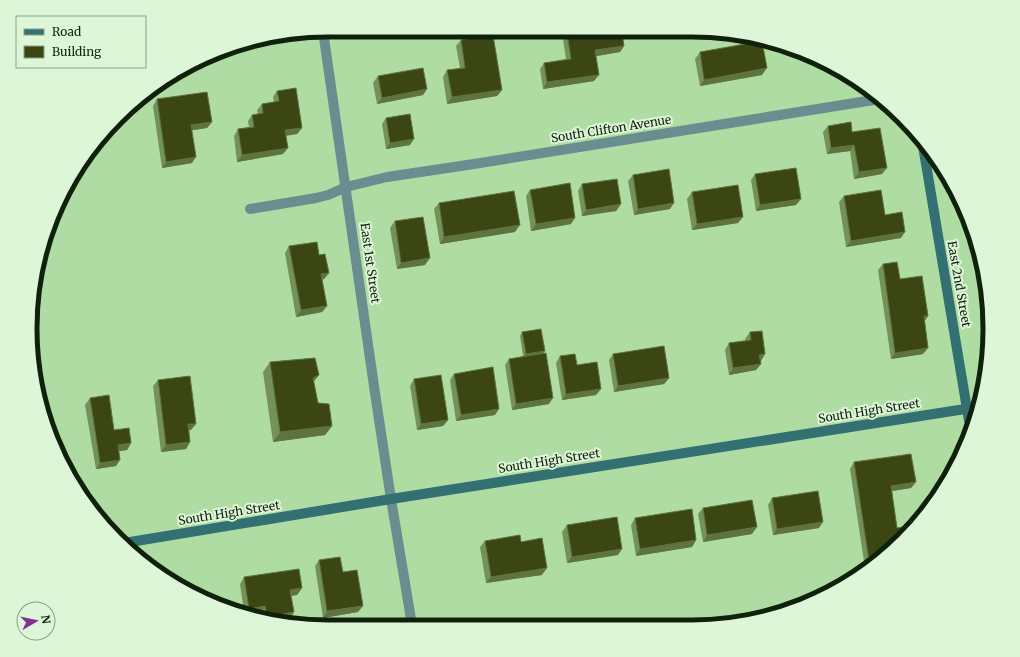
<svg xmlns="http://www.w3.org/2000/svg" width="1020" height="657" font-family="Merriweather,serif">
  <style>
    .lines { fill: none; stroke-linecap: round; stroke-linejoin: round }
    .lane { stroke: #698e90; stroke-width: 10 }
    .street { stroke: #698e90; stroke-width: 10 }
    .secondary { stroke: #337072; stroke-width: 10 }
    .wall { fill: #75915a }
    .shaded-wall { fill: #5e733e }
    .building { fill: #3c4613; stroke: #5e733e }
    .labels { text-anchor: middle; stroke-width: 4; stroke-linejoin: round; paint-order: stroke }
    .street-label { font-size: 12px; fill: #0f200b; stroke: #def6d8 }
    .rim { fill: none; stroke: #0f200b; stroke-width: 5 }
  </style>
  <rect width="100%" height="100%" fill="#aedca2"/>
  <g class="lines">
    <!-- lane -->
    <path class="lane" d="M250 209 316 198 328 195 346 187
      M391 499 412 625"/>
    <!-- street -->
    <path class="street" d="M323 31 375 393 391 499
      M346 187 387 177 474 164 880 99"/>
    <!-- secondary -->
    <path class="secondary" d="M922 140 967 409 971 432
      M124 543 391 499 978 407"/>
  </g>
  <!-- wall -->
  <path class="wall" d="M645 32H679L646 37Z
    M567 33 624 46 620 52 596 56 594 81 543 89 540 69 544 63 566 59 563 39Z
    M461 40 502 90 497 96 447 104 443 77 447 70 460 68 456 46Z
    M700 52 762 75 700 86 695 59Z
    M378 76 427 89 423 95 377 104 373 83Z
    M277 91 302 128 297 134 286 136 283 154 237 162 234 136 238 129 249 127 248 121 252 115 258 114 257 110 262 104 274 102 273 97Z
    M157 99 212 122 207 128 192 130V163L162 168 153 106Z
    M386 118 410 145 386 149 382 124Z
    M828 126 852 132 882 174 854 179 850 151 827 154 823 132Z
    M755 174 796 205 756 211 751 180Z
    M633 175 670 209 634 215 628 181Z
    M582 184 621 204 616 211 582 216 578 191Z
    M530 190 571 224 531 231 526 196Z
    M692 192 738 223 692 230 687 199Z
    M844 196 885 215 901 238 846 247 839 202Z
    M439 203 515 232 440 244 434 209Z
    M395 221 425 265 397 269 390 228Z
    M289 246 319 255 329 273 324 279 322 280 327 306 322 312 296 317 285 253Z
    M883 264 900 279 928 316 924 321 923 354 891 359 878 270Z
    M522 332 545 351 543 353 549 404 512 410 505 365 509 359 523 356 520 336Z
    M750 332 761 361H760L761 364 756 370 729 375 725 350 729 343 746 341 745 339Z
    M613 354 669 378 664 384 614 392 609 360Z
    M560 356 596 395 562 400 556 363Z
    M270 362 314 382 318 403 332 426 325 435 273 442 263 372Z
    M454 374 495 415 456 421 450 380Z
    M414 379 448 420 443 426 417 430 410 386Z
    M158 380 191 430H189L190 442 186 449 161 452 153 386Z
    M90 398 114 430 131 443 127 450 119 451 116 466 96 469 85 405Z
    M854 462 916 482 911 488 892 491 897 528 865 568 850 469Z
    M772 498 819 528 773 535 768 505Z
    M703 508 752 534 703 542 698 514Z
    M635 518 696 540 692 547 636 556 631 525Z
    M567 525 618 555 567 563 562 532Z
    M485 541 521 542 542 575 486 583 480 547Z
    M319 560 343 572 358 612 323 618 315 566Z
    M244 577 302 588 297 595 291 596 290 619 276 621 261 617V612L251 614 244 612 240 584Z"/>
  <!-- shaded-wall -->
  <path class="shaded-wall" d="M650 32H679L646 37Z
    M624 46 620 52 591 57 595 50Z
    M824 64 827 66 822 67Z
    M767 68 762 75 700 86 704 80Z
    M599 75 594 81 543 89 547 82Z
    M427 89 423 95 377 104 382 98Z
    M502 90 497 96 447 104 452 97Z
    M212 122 207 128 187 131 191 125Z
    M302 128 297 134 281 136 285 130Z
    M414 139 410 145 386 149 390 143Z
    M854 145 850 151 827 154 831 148Z
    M288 148 283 154 237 162 242 155Z
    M196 157 192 163 162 168 166 162Z
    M887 168 882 174 854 179 859 172Z
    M801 199 796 205 756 211 760 205Z
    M674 203 670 209 634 215 638 209Z
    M621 204 616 211 582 216 586 210Z
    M743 217 738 223 692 230 697 224Z
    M575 218 571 224 531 231 536 224Z
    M520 225 515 232 440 244 444 237Z
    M905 232 901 238 846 247 851 241Z
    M430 258 425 265 397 269 401 263Z
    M329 273 324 279 317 281 321 274Z
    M327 306 322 312 296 317 301 310Z
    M924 316H928L924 322Z
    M928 348 923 354 891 359 895 353Z
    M545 351 542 354 523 357 526 354Z
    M765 354 761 361 755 362 759 355Z
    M761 364 756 370 729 375 733 368Z
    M319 375 312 384 313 378Z
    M669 378 664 384 614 392 618 386Z
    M601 389 596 395 562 400 566 394Z
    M553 398 549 404 512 410 516 404Z
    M499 409 495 415 456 421 461 415Z
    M448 420 443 426 417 430 421 424Z
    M188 424H196L191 430 184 431Z
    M332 426 325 435 273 442 280 432Z
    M190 442 186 449 161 452 166 445Z
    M131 443 127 450 113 452 118 445Z
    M120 460 116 466 96 469 100 463Z
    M916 482 911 488 886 492 891 486Z
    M823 522 819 528 773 535 777 529Z
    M757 527 752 534 703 542 707 535Z
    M696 540 692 547 636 556 640 549Z
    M622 549 618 555 567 563 572 557Z
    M879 560 871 567 865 568 869 561Z
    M547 568 542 575 486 583 491 577Z
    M302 588 297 595 286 596 290 590Z
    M265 606 261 612 251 614 246 613 249 609Z
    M363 606 358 612 323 618 327 611Z
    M294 612 290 619 276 621 266 618 267 617Z"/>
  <!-- building -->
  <path class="building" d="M577 32H622L624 46 595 50 599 75 547 82 544 63 571 59 567 33Z
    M493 35 502 90 452 97 447 70 465 68 461 40Z
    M762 41 767 68 704 80 700 52Z
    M423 68 427 89 382 98 378 76Z
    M296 88 302 128 285 130 288 148 242 155 238 129 254 127 252 115 263 113 262 104 279 101 277 91Z
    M207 92 212 122 191 125 196 157 166 162 157 99Z
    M410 114 414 139 390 143 386 118Z
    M851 122 852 132 880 128 887 168 859 172 854 145 831 148 828 126Z
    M796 168 801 199 760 205 755 174Z
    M669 169 674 203 638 209 633 175Z
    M617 179 621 204 586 210 582 184Z
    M570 183 575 218 536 224 530 190Z
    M738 185 743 217 697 224 692 192Z
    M881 190 885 215 902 212 905 232 851 241 844 196Z
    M514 191 520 225 444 237 439 203Z
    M423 217 430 258 401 263 395 221Z
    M317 242 319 255 325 254 329 273 321 274 327 306 301 310 289 246Z
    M897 262 900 279 922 276 928 316H924L928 348 895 353 883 264Z
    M541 329 545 351 526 354 522 332Z
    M762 331 765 354 759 355 761 364 733 368 729 343 751 340 750 332Z
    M664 346 669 378 618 386 613 354Z
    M546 353 553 398 516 404 509 359Z
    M575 354 577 365 597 362 601 389 566 394 560 356Z
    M315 358 319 375 313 378 318 403 329 404 332 426 280 432 270 362Z
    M493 367 499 409 461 415 454 374Z
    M441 375 448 420 421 424 414 379Z
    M190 376 196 424H188L190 442 166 445 158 380Z
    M109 395 114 430 129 428 131 443 118 445 120 460 100 463 90 398Z
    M911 454 916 482 891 486 897 528 916 525 879 560 869 561 854 462Z
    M818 491 823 522 777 529 772 498Z
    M752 500 757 527 707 535 703 508Z
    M692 509 696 540 640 549 635 518Z
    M617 517 622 549 572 557 567 525Z
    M520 535 521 542 542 538 547 568 491 577 485 541Z
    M340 557 343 572 357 570 363 606 327 611 319 560Z
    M299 569 302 588 290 590 294 612 267 617 265 606 249 609 244 577Z
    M229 602 230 609 214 604Z"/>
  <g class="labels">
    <!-- street labels -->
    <g class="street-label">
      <text transform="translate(611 129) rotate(-9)" y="4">South Clifton Avenue</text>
      <text transform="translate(370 263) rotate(82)" y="4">East 1st Street</text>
      <text transform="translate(959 284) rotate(80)" y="4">East 2nd Street</text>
      <text transform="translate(869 411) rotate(-9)" y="4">South High Street</text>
      <text transform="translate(549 461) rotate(-9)" y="4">South High Street</text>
      <text transform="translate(229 513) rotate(-9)" y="4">South High Street</text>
    </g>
  </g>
  <!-- crop -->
  <path d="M0 0H1020V657H0ZM328 37H692A291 291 0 0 1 983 328V329A291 291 0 0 1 692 620H328A291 291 0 0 1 37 329V328A291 291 0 0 1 328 37Z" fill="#def6d8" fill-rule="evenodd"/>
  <path class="rim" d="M328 37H692A291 291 0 0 1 983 328V329A291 291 0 0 1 692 620H328A291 291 0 0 1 37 329V328A291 291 0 0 1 328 37Z"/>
  <!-- legend -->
  <rect x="16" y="16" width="130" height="52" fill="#def6d8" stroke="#8ba086"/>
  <rect x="24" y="29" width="20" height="6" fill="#337072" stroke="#8ba086"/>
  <text x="52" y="36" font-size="12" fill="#0f200b">Road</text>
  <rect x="24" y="46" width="20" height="12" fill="#3c4613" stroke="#8ba086"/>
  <text x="52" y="56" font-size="12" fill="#0f200b">Building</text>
  <!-- north arrow -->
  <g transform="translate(36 621) rotate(81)"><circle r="19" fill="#def6d8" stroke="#8ba086"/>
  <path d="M0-3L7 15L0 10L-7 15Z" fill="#872e9b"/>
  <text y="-6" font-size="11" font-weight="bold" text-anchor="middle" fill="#0f200b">N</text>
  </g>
</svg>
